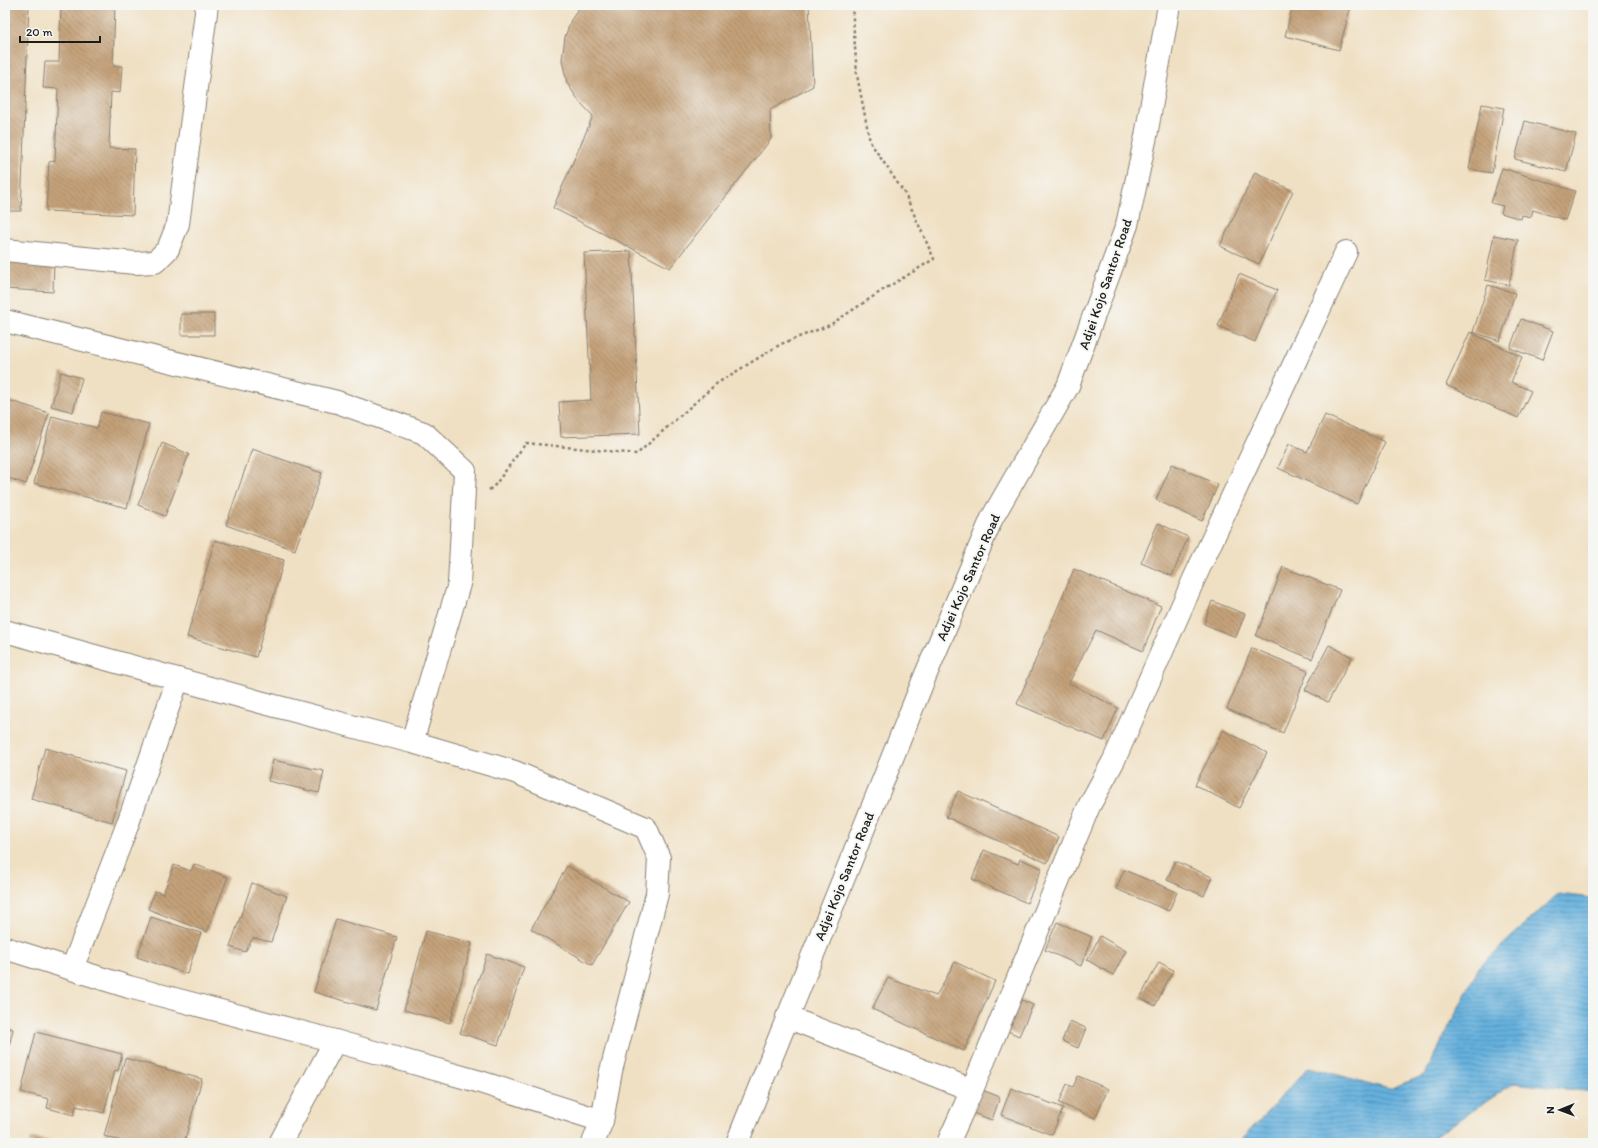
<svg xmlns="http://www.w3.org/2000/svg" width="1598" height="1148" font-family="Itim,sans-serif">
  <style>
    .water { fill: url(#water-rules); stroke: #40667d }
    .building { fill: url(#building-back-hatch) }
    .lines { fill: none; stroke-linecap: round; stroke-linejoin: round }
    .minor-casing { stroke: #867e70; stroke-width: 24 }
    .path { stroke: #867e70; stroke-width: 2.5; stroke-dasharray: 3 3; stroke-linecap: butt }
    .minor { stroke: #fff; stroke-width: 22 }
    .labels { text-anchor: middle; stroke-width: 4; stroke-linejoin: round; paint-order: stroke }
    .street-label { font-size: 14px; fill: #1c1c1c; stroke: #f6f6f2 }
  </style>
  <defs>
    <pattern id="water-rules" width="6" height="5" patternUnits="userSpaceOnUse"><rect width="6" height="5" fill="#65b1de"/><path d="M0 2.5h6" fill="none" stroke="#528fb3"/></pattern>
    <pattern id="building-back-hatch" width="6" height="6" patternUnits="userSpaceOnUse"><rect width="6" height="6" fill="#c4a179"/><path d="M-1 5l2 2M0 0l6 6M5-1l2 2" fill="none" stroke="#9e8262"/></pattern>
  </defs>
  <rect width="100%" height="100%" fill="#f6f6f2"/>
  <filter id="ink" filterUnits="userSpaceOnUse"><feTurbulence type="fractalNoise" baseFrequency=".025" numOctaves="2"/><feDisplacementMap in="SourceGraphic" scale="8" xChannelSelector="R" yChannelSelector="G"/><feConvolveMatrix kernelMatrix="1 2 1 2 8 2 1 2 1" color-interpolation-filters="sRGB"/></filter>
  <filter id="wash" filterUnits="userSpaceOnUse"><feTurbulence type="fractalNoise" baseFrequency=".012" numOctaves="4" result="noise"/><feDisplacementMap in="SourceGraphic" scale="16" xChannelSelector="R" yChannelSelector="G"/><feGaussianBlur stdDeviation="0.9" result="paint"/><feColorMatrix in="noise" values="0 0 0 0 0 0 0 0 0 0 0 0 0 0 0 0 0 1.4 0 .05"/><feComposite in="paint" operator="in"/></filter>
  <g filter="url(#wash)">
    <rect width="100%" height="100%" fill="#f0e0c3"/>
    <!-- water -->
    <path class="water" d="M1558 894 1593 898V1092L1514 1083 1425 1143H1245L1242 1139 1309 1067 1389 1089 1425 1075 1479 967Z"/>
    <g id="blocks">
      <!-- building -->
      <path class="building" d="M5 5H29L21 211H5Z
        M61 5H115L113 66H122L120 93 111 92 109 148 135 149 133 215 46 211 49 162 55 161 58 89 43 88 45 62H59Z
        M581 5H809L813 86 770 110 771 139 670 268 553 208 593 116 579 101 567 83 562 60 565 37 571 20Z
        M1293 5H1351L1339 50 1285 36Z
        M1482 104 1504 108 1492 173 1469 169Z
        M1525 121 1576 134 1566 172 1515 159Z
        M1502 168 1575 191 1565 220 1533 210 1531 217 1522 215 1521 219 1501 213 1503 206 1491 203Z
        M1255 172 1293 191 1259 264 1220 246Z
        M1494 235 1518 240 1509 285 1485 280Z
        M631 251 640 434 561 437 559 402 591 400 584 253Z
        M5 259 54 261 53 292 5 289Z
        M1239 274 1277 290 1255 342 1218 326Z
        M1488 285 1515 293 1500 341 1473 332Z
        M181 314H214V335H181Z
        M1521 319 1553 331 1542 360 1510 348Z
        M1470 332 1522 357 1511 382 1531 391 1518 418 1446 385Z
        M61 372 82 378 73 412 51 406Z
        M5 399 49 413 26 484 5 477Z
        M101 412 149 424 127 508 34 483 52 416 97 428Z
        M1325 415 1385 442 1357 504 1278 468 1289 444 1307 452Z
        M162 443 189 454 165 516 138 505Z
        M252 449 322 473 295 550 226 525Z
        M1172 464 1218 485 1202 521 1156 500Z
        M1158 523 1188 537 1172 576 1141 563Z
        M215 540 284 560 256 657 187 637Z
        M1283 567 1340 590 1312 659 1256 636Z
        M1074 569 1161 606 1143 651 1096 630 1069 683 1118 708 1104 741 1017 704Z
        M1212 601 1245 614 1236 637 1204 624Z
        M1329 645 1352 657 1328 702 1305 690Z
        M1252 648 1308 671 1283 733 1227 709Z
        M1223 730 1267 753 1239 808 1195 785Z
        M45 748 126 771 112 822 31 799Z
        M273 760 324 771 319 793 268 781Z
        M958 791 1059 837 1047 863 946 817Z
        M984 850 1018 864 1020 859 1042 868 1027 903 972 879Z
        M1175 861 1212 877 1204 896 1167 880Z
        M194 864 228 877 207 932 148 909 155 891 163 894 174 865 191 871Z
        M567 866 629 902 592 965 531 929Z
        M1124 870 1177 892 1169 911 1116 889Z
        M252 883 287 896 271 942 253 938 245 952 230 947Z
        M151 917 201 933 187 974 137 957Z
        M336 919 397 937 376 1010 314 992Z
        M1057 922 1092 937 1081 966 1045 950Z
        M426 931 472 943 450 1023 404 1010Z
        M1100 936 1126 951 1113 975 1087 960Z
        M487 954 524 967 498 1045 460 1033Z
        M955 962 995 981 964 1051 872 1009 888 978 936 996Z
        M1159 962 1173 970 1155 1006 1140 998Z
        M1015 997 1033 1005 1019 1036 1001 1028Z
        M1070 1021 1086 1028 1078 1048 1062 1041Z
        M5 1027 13 1029 6 1060H5Z
        M36 1032 122 1054 118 1071 115 1070 104 1113 76 1106 74 1115 47 1108 49 1099 21 1092Z
        M125 1058 202 1079 184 1143H128L104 1136Z
        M1078 1076 1108 1089 1095 1118 1059 1103 1067 1084 1073 1087Z
        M1011 1088 1063 1108 1052 1135 1001 1115Z
        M982 1090 1000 1097 992 1120 973 1113Z
        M31 1138 64 1142V1143H29Z"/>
    </g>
  </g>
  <g filter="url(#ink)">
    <use href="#blocks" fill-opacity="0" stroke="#867e70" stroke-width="1"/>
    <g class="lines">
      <!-- minor casing -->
      <g class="minor-casing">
        <path id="minor" d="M5 250 135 263 155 262 168 249 178 224 207 5
          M5 321 337 402 424 433 465 471 459 584 412 742
          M5 631 260 702 412 742 515 772 646 828 659 858 657 894 611 1071 602 1121 593 1143
          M5 948 129 987 335 1041 477 1081 602 1121
          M72 969 127 826 178 679
          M787 1017 972 1090
          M280 1143 335 1041
          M737 1143 926 674 992 518 1068 386 1127 225 1146 136 1169 5
          M948 1143 972 1090 1089 806 1114 760 1194 579 1346 252"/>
      </g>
      <!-- path -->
      <path class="path" d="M489 490 495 485 526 443 637 454 716 384 781 344 830 325 883 290 934 259 905 194 870 142 857 75 852 5"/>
      <!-- minor -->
      <use href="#minor" class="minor"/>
    </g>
  </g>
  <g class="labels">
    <!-- street labels -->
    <g class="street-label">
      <text transform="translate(1105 284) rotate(-71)" y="5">Adjei Kojo Santor Road</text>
      <text transform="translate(968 577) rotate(-66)" y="5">Adjei Kojo Santor Road</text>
      <text transform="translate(844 876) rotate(-68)" y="5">Adjei Kojo Santor Road</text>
    </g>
  </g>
  <!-- margin -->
  <rect width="1598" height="1148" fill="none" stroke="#f6f6f2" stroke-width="20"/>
  <!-- north arrow -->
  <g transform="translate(1560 1110) rotate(269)" stroke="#f6f6f2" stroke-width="3" paint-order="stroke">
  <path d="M0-3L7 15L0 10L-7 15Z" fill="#1c1c1c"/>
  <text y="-6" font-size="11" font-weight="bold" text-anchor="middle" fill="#1c1c1c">N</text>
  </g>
  <!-- scale -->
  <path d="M20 36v6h80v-6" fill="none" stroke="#1c1c1c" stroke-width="2"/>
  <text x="26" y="36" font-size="12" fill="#1c1c1c" stroke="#f6f6f2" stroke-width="3" paint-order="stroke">20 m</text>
</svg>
